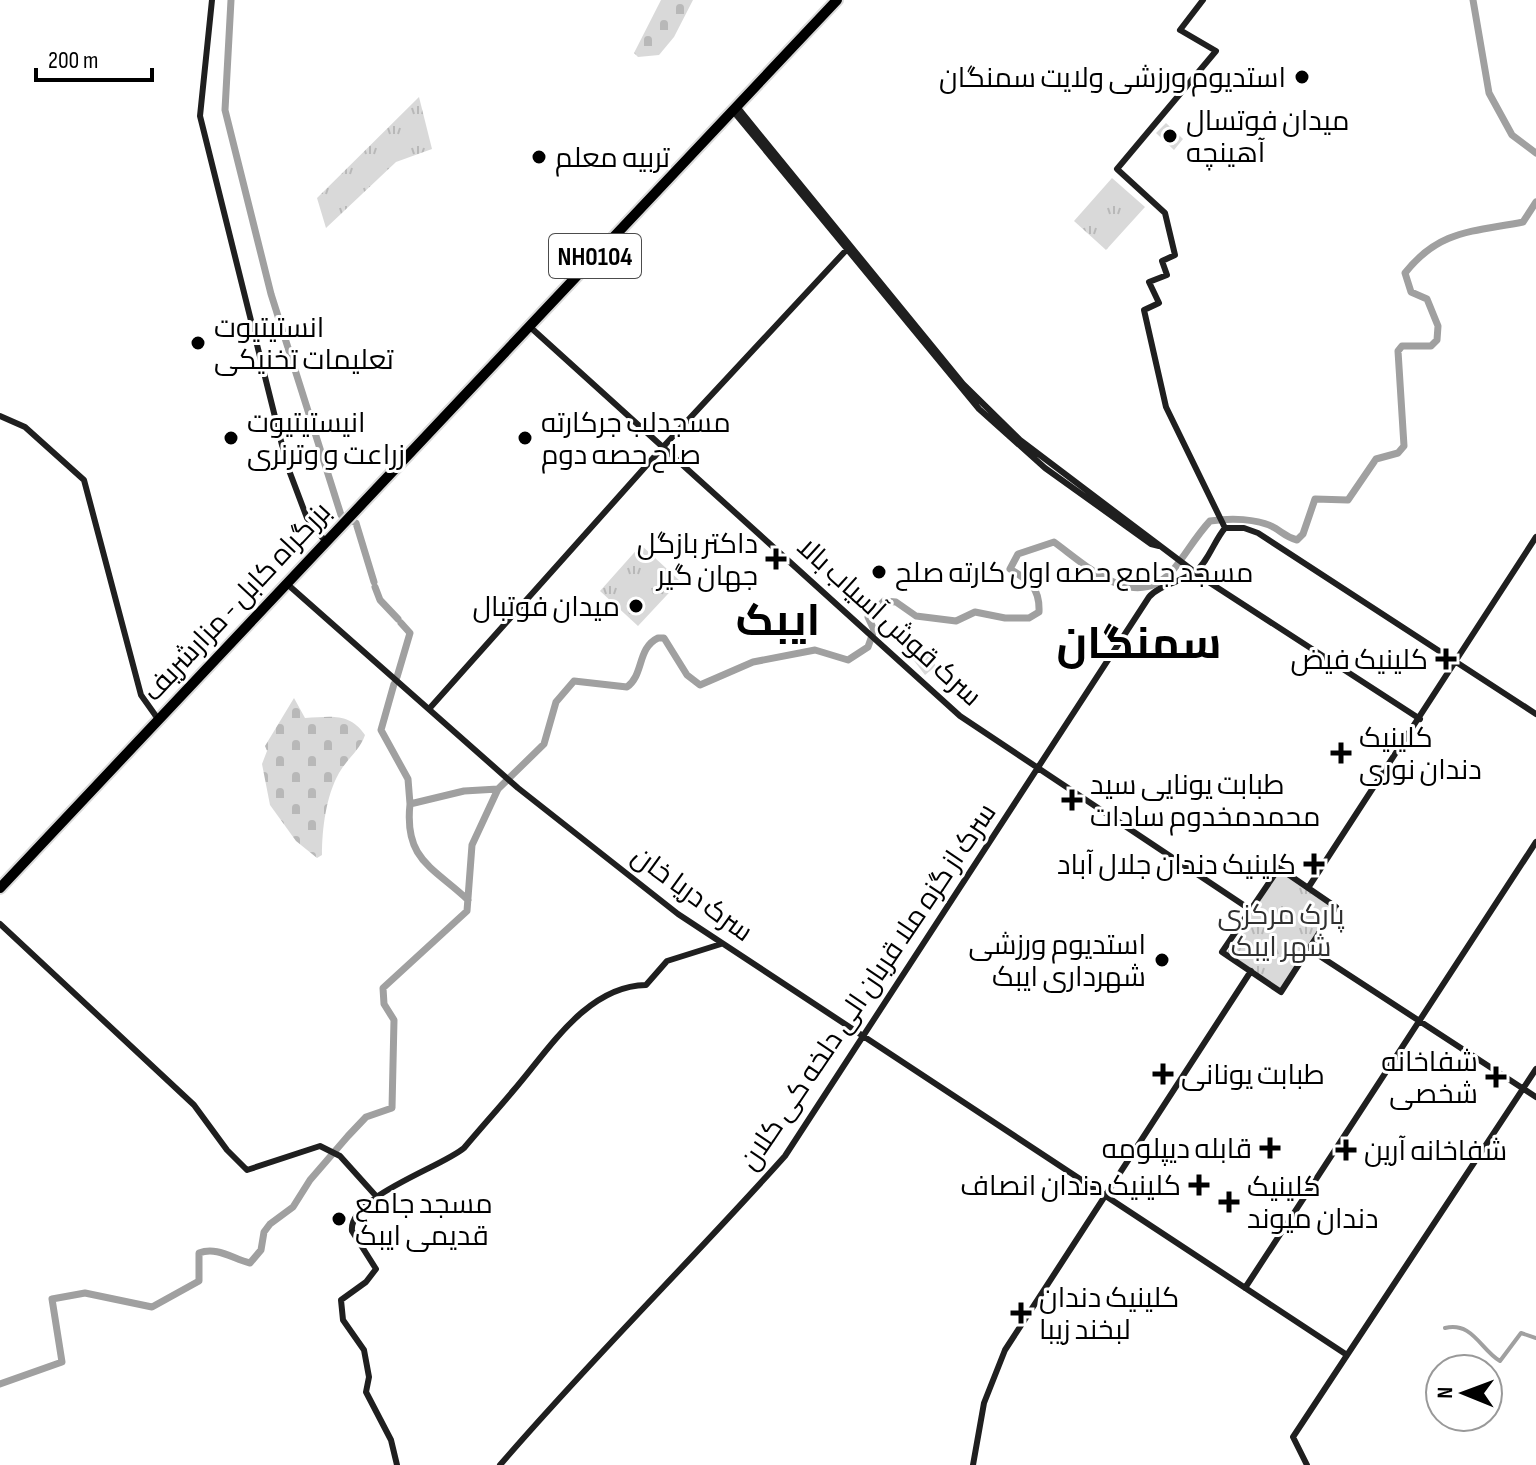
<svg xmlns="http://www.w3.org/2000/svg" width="1536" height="1465" font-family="'Sofia Sans Condensed',Cairo,sans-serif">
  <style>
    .cemetery { fill: url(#cemetery-stones) }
    .park { fill: url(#park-tufts) }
    .pitch { fill: #d9d9d9 }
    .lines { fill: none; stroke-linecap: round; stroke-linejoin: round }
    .canal { stroke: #a0a0a0; stroke-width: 4 }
    .river { stroke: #a0a0a0; stroke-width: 7 }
    .highway-casing { stroke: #dbdbdb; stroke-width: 14 }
    .secondary { stroke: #1f1f1f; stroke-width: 6 }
    .highway { stroke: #000; stroke-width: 10 }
    .poi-dot { fill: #000; stroke: #fff; stroke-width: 3 }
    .labels { text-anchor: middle; stroke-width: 6; stroke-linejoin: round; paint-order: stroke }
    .shield { fill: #fff; stroke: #4c4c4c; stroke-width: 2 }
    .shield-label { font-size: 26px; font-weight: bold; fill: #000 }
    .poi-label { font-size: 28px; fill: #000; stroke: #fff; text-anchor: start }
    .street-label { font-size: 28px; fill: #000; stroke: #fff }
    .park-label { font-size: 28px; fill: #303030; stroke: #fff }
    .town-label { font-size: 44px; font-weight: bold; fill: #000; stroke: #fff }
  </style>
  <defs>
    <pattern id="cemetery-stones" width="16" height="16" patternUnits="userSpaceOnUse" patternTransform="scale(2)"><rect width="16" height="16" fill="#d9d9d9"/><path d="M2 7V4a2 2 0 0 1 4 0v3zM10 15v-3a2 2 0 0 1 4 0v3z" fill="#b8b8b8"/></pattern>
    <pattern id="park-tufts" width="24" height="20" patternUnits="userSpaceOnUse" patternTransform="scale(2)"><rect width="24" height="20" fill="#d9d9d9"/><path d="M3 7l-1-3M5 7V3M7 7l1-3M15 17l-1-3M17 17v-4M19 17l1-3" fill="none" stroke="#b8b8b8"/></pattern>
  </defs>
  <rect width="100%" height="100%" fill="#fff"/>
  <!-- cemetery -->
  <path class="cemetery" d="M661 0H693L674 37 659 55 638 57 634 53Z
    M294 698 305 718C331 717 349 712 365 735 360 750 347 759 339 773 326 796 322 829 322 855L317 858 296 841 270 805 262 764 267 751 265 746Z"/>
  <!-- park -->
  <path class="park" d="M419 97 432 149 396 162 326 228 317 198Z
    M1112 178 1145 207 1106 250 1074 221Z
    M641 545 680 581 638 626 600 591Z
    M1280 871 1335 908 1281 989 1227 952Z"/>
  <!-- pitch -->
  <path class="pitch" d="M1166 123 1183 139 1174 150 1156 133Z
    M924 649 936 666 925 675 912 658Z"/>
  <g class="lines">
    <!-- canal -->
    <path class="canal" d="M1445 1328C1472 1321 1481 1350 1500 1361L1521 1333 1536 1338"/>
    <!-- river -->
    <path class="river" d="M231 0 225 110 271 294 341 515 356 523 374 582
      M1473 0 1489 93 1512 135 1536 153
      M375 587 380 600 398 619
      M397 677 410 633 401 623
      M394 684 381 730 408 779 410 804
      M468 900C433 867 404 860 410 804L464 791 498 789
      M0 1384 62 1362 52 1299 85 1293 152 1307 199 1281V1253C217 1246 233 1259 250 1263L261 1250 264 1232 270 1224 293 1207 310 1180 348 1136 366 1117 392 1108 394 1020 384 1004 383 988 467 911 472 845 498 789 544 744 556 702 574 681 627 687C644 675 637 648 658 638H664L687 675 700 685 753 662 815 650 848 660 868 647 874 630 868 617 884 601 896 602 916 616 956 621 975 612 1005 618H1029L1039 612C1040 588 1030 581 1010 569L1018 554 1054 542C1086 565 1135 614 1173 570 1186 554 1196 536 1210 521 1230 518 1257 518 1275 528 1283 533 1286 537 1297 540L1303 534 1315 499 1348 500 1376 459 1398 453 1404 446 1398 351 1402 346H1431L1437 340 1438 326 1427 299 1411 292 1405 273C1439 230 1472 232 1523 222L1536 202"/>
    <!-- highway casing -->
    <g class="highway-casing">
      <path id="highway" d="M0 888 837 0"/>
    </g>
    <!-- secondary -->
    <path class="secondary" d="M212 0 200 116 287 465 307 518 325 541
      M1203 0 1180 30 1216 51 1117 169 1165 213 1175 255 1162 261 1167 275 1149 282 1159 303 1144 310 1166 407 1225 528
      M738 108 963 384 1020 440 1204 579 1420 719
      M734 112 979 409 1045 468 1151 544 1159 546
      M529 326 960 716 1251 910
      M0 416 25 427 84 480 141 695 158 719
      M1225 528H1244L1258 533 1536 714
      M286 583 518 788 678 914 1347 1355
      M429 709 663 447 850 246
      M1279 868 1336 907 1281 992 1222 952Z
      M1308 888 1536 537
      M0 924 194 1105 227 1150 247 1170 320 1146 340 1156 376 1196
      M1309 949 1536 1097
      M1245 1288 1536 842
      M397 1465 391 1440 366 1392 369 1377 364 1350 343 1320 341 1300 366 1282 376 1269 352 1231C348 1197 442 1167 464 1148 480 1129 497 1110 513 1091 548 1051 586 986 646 985L667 961 721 944
      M500 1465C591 1359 692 1260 785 1156L1149 597C1159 585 1181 582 1195 572 1208 562 1214 541 1225 528
      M973 1465 984 1403 1005 1350 1251 971
      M1307 1465 1293 1437 1536 1069"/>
    <!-- highway -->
    <use href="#highway" class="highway"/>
  </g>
  <!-- markers -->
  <g class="poi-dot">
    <circle cx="1302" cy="77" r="8"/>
    <circle cx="1170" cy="136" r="8"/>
    <circle cx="539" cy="157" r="8"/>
    <circle cx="198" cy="343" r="8"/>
    <circle cx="231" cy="438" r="8"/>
    <circle cx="525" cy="438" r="8"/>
    <path d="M772 547h8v8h8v8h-8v8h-8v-8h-8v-8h8z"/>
    <circle cx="879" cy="572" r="8"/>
    <circle cx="636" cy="606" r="8"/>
    <path d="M1442 647h8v8h8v8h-8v8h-8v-8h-8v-8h8z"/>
    <path d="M1337 741h8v8h8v8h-8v8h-8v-8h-8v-8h8z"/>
    <path d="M1068 788h8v8h8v8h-8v8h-8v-8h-8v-8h8z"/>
    <path d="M1310 852h8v8h8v8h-8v8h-8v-8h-8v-8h8z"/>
    <circle cx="1162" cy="960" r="8"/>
    <path d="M1159 1062h8v8h8v8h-8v8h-8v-8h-8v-8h8z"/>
    <path d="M1492 1065h8v8h8v8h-8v8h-8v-8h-8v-8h8z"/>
    <path d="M1266 1136h8v8h8v8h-8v8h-8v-8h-8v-8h8z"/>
    <path d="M1342 1138h8v8h8v8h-8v8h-8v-8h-8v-8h8z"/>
    <path d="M1195 1173h8v8h8v8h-8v8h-8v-8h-8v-8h8z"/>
    <path d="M1225 1190h8v8h8v8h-8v8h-8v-8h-8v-8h8z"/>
    <circle cx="339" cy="1219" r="8"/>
    <path d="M1017 1301h8v8h8v8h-8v8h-8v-8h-8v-8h8z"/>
  </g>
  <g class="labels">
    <!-- shield labels -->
    <rect class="shield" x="549" y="234" width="92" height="44" rx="6"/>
    <g class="shield-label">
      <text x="595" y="265">NH0104</text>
    </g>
    <!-- poi labels -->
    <g class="poi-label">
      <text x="1286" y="87" text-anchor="end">استدیوم ورزشی ولایت سمنگان</text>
      <text x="1186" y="130">میدان فوتسال<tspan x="1186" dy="32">آهینچه</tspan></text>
      <text x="555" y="167">تربیه معلم</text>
      <text x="214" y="337">انستیتیوت<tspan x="214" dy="32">تعلیمات تخنیکی</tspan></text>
      <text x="247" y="432">انیستیتیوت<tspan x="247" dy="32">زراعت و وترنری</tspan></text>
      <text x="541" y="432">مسجدلب جرکارته<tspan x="541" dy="32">صلح حصه دوم</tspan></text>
      <text x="758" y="553" text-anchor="end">داکتر بازگل<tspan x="758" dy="32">جهان گیر</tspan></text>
      <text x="895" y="582">مسجد جامع حصه اول کارته صلح</text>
      <text x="620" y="616" text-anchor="end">میدان فوتبال</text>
      <text x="1428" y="669" text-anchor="end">کلینیک فیض</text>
      <text x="1359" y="747">کلینیک<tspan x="1359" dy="32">دندان نوری</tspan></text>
      <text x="1090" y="794">طبابت یونایی سید<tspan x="1090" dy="32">محمدمخدوم سادات</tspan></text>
      <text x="1296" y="874" text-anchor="end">کلینیک دندان جلال آباد</text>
      <text x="1146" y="954" text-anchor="end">استدیوم ورزشی<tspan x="1146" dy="32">شهرداری ایبک</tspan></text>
      <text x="1478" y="1071" text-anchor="end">شفاخانه<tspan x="1478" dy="32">شخصی</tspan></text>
      <text x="1181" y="1084">طبابت یونانی</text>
      <text x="1252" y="1158" text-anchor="end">قابله دیپلومه</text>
      <text x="1364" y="1160">شفاخانه آرین</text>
      <text x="1181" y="1195" text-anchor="end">کلینیک دندان انصاف</text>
      <text x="1247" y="1196">کلینیک<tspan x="1247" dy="32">دندان میوند</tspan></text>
      <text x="355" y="1213">مسجد جامع<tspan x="355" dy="32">قدیمی ایبک</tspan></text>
      <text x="1039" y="1307">کلینیک دندان<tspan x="1039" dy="32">لبخند زیبا</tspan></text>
    </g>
    <!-- street labels -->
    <g class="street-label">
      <text transform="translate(236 601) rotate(-47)" y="10">بزرگراه کابل - مزارشریف</text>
      <text transform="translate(890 621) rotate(42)" y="10">سرک قوش آسیاب بالا</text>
      <text transform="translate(693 893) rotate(36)" y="10">سرک دریا خان</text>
      <text transform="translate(867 986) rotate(-56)" y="10">سرک از گزه ملا قربان الی دلخه کی کلان</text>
    </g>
    <!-- park labels -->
    <g class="park-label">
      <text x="1281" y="924">پارک مرکزی<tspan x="1281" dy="32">شهر ایبک</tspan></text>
    </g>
    <!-- town labels -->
    <g class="town-label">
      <text x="778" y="635">ایبک</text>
      <text x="1139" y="658">سمنگان</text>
    </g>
  </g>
  <!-- north arrow -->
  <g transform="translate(1464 1393) rotate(271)"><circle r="38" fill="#ffffff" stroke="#999999" stroke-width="2"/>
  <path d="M0-6L14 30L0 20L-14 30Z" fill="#000000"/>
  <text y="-12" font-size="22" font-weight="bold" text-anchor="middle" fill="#000000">N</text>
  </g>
  <!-- scale -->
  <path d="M36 68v12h116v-12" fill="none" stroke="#000000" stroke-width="4"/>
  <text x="48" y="68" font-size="24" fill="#000000" stroke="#ffffff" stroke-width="6" paint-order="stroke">200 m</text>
</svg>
